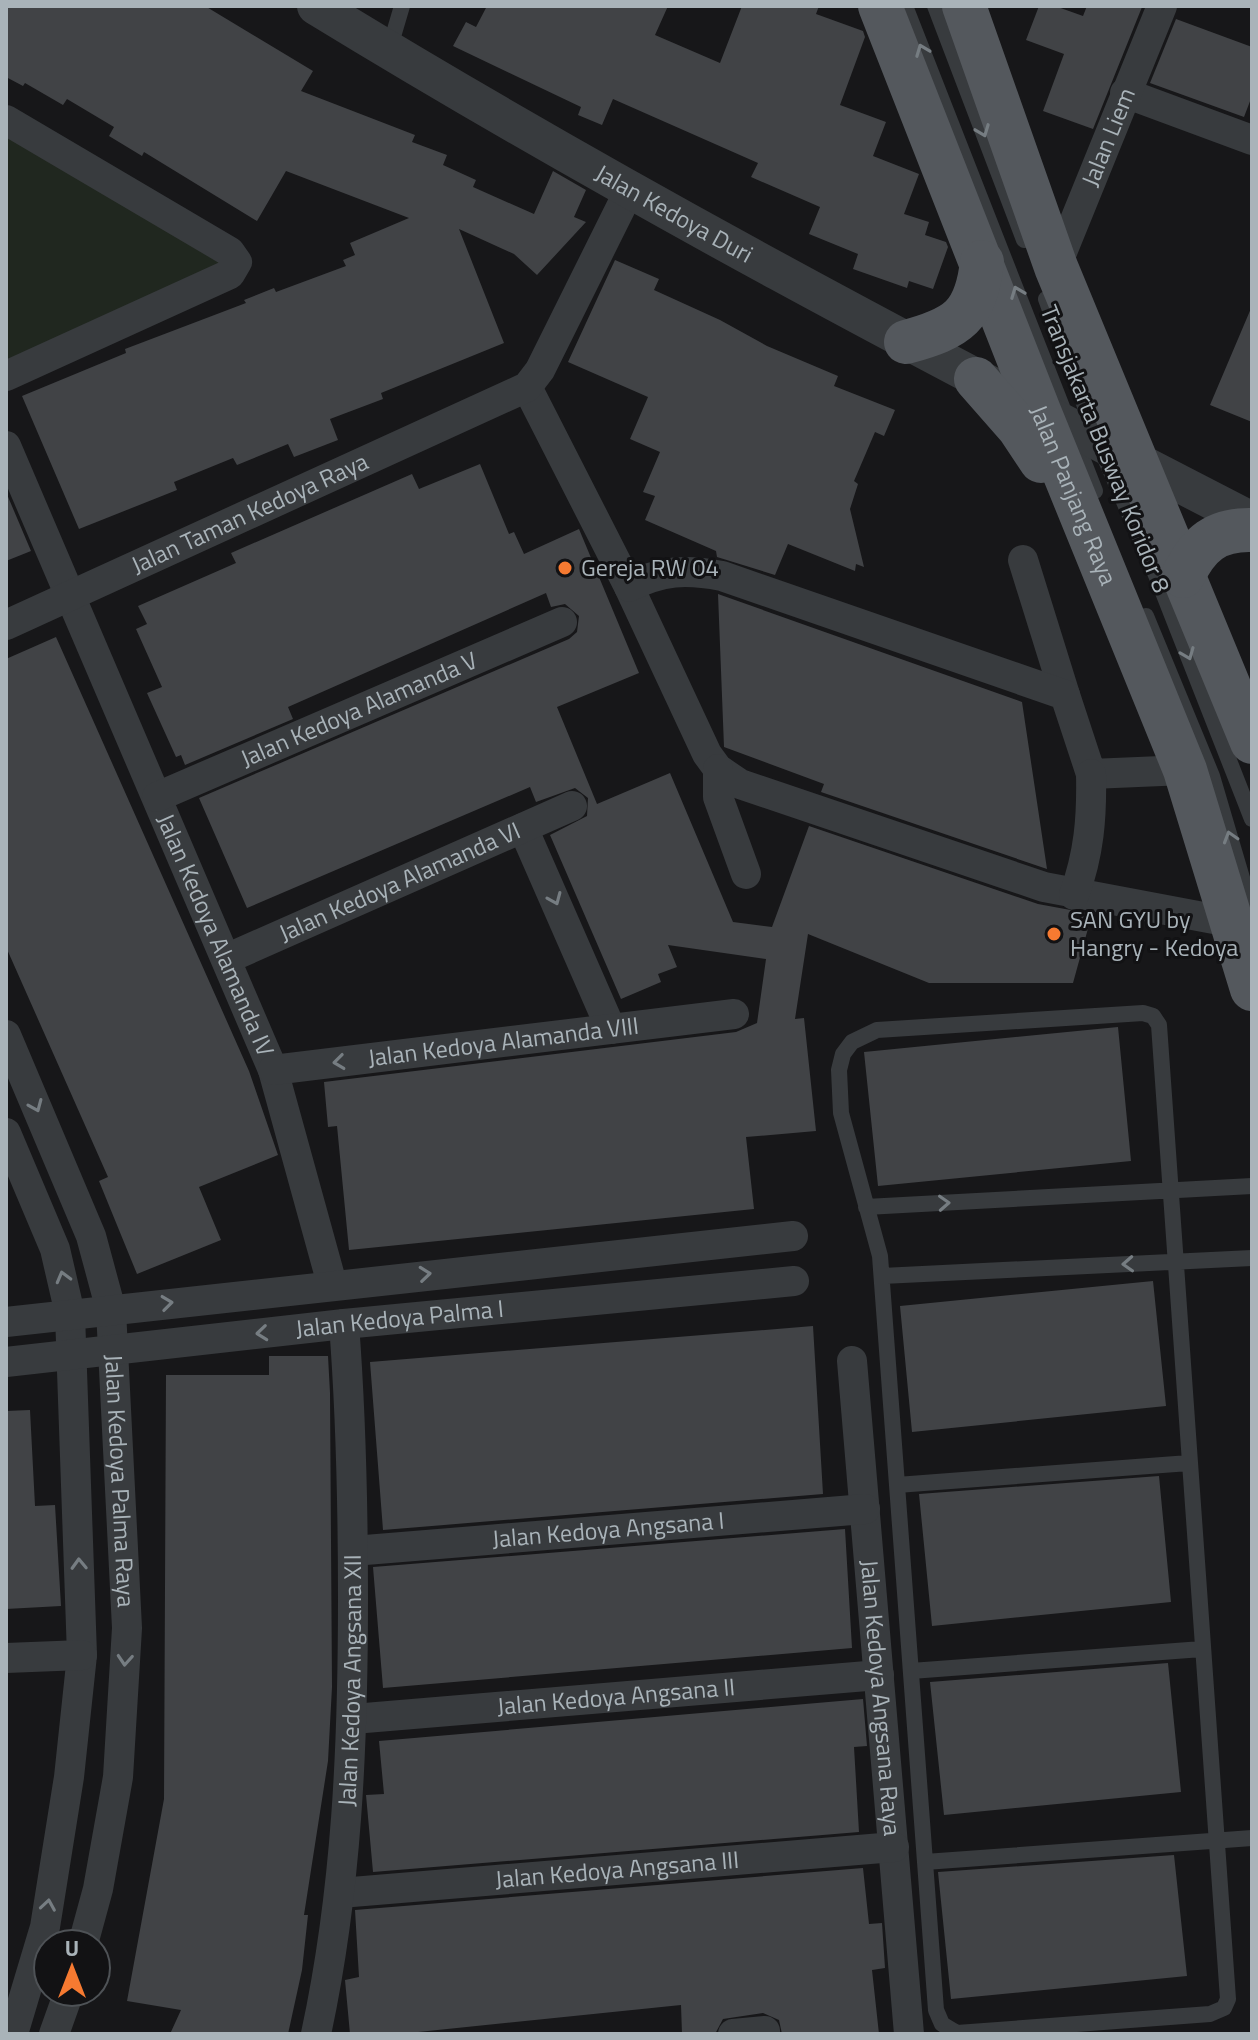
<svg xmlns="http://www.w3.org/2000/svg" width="1258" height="2040" font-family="'Titillium Web',sans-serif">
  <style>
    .green { fill: #20271f }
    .building { fill: #414346 }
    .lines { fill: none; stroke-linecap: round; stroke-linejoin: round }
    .service { stroke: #383b3e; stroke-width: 16 }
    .minor { stroke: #383b3e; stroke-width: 30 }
    .tertiary { stroke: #383b3e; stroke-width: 38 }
    .primary { stroke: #54585d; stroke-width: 44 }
    .oneway { stroke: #767d82 }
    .poi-dot { fill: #f67a31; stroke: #121214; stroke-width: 3 }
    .labels { text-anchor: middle; stroke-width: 6; stroke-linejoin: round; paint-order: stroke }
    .street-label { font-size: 24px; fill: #a9b3b9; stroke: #121214 }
    .poi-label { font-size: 24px; fill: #a9b3b9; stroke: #121214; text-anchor: start }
  </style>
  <rect width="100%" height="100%" fill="#171719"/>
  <!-- green -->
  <path class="green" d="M6 117 244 260 9 366 6 359Z"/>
  <!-- building -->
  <path class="building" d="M6 6H205L313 71 301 91 415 135 412 142 447 155 443 165 476 180 473 187 534 214 553 171 586 190 574 217 586 222 537 275 514 254 459 229 504 343 381 393 383 399 330 419 338 440 294 457 288 444 237 465 233 458 174 482 177 490 79 529 22 396 126 353 125 349 246 303 244 300 274 288 276 292 346 266 343 260 355 255 350 243 409 218 286 171 257 221 144 152 142 156 109 136 114 127 67 99 63 105 25 83 23 86 6 77Z
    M487 6H668L655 35 720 63 742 6H819L816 14 863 31 865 37 840 105 886 122 873 156 919 174 904 214 929 222 925 235 946 242 948 247 933 289 909 281 907 288 853 269 858 254 809 234 820 207 751 177 758 163 613 99 602 125 578 115 581 107 453 46 466 22 476 27Z
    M1039 6H1055L1083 16 1087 6 1142 7 1093 129 1043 111 1064 54 1026 40Z
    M1176 19 1252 47V96L1244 117 1150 83Z
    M615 260 659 279 654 290 720 320 767 346 838 376 834 386 895 410 884 436 875 432 854 481 858 484 850 509 864 567 856 564 855 571 788 544 775 575 717 557 716 551 645 520 655 496 643 492 660 452 630 439 648 397 568 362Z
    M1252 306V422L1210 405Z
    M480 464 509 534 514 532 524 554 579 529 639 673 557 707 597 804 670 773 733 922 772 927 809 826 1038 904 1092 914 1073 983H929L808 934 795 1019 804 1018 816 1131 746 1137 754 1209 349 1250 337 1126 328 1127 324 1082 736 1032 757 1023 766 959 668 945 677 967 658 974 661 982 621 999 550 835 587 816 588 798 575 788 536 802 530 787 247 908 199 798 569 639 577 632 579 616 565 604 551 607 546 593 288 707 293 719 185 765 181 755 176 757 147 693 162 687 136 629 147 624 138 606 236 563 231 553 412 474 419 489Z
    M6 492 31 551 6 561Z
    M718 594 1022 702 1047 869 821 792 824 784 724 747Z
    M56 637 249 1071 278 1155 199 1187 221 1240 137 1274 99 1181 108 1177 6 947V659Z
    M1118 1027 1131 1161 878 1186 864 1052Z
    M1153 1281 1166 1406 912 1432 900 1306Z
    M813 1326 823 1494 383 1530 370 1362Z
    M269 1356H328L330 1393 332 1687 328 1761 304 1915H308L302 1970 288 2034H170L181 2010 127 2001 164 1799 166 1375H269Z
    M30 1410 35 1506 55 1505 61 1606 6 1609V1411Z
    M1159 1476 1171 1602 932 1626 919 1494Z
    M845 1529 852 1648 383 1688 373 1567Z
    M1168 1663 1181 1792 944 1815 930 1682Z
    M863 1699 867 1746 854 1747 859 1832 373 1872 366 1795 384 1794 379 1741Z
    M1174 1855 1187 1976 951 1999 938 1872Z
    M863 1868 869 1924 882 1923 885 1968 872 1970 879 2034H782L779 2020 763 2013 723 2019 715 2034H682L681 2005 399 2034H350L345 1980 359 1977 355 1910Z"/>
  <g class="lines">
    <!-- service -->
    <path class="service" d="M905 6 1095 491
      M935 6 1024 240
      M389 50 402 6
      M1046 299 1098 442 1159 582 1252 819
      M1146 616 1212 776 1252 912
      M1143 1013 1153 1016 1159 1025 1228 1999 1224 2008 1210 2014 957 2033 942 2024 936 2010 880 1256 841 1113 839 1070 843 1054 852 1042 877 1030Z
      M866 1207 1252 1186
      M882 1276 1252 1258
      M897 1485 1189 1463
      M911 1671 1202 1649
      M925 1862 1252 1838"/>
    <!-- minor -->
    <g class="minor">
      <path d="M1125 93 1252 140"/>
      <path d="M6 120 230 252 237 262 230 274 6 376"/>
      <path id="s1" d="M1056 267 1162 6"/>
      <path d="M527 387 629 587 707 754 718 769 740 784 1044 887 1235 923"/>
      <path id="s2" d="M6 446 273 1070 332 1284"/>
      <path d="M1023 560 1065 695"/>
      <path d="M629 587C662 570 686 569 722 576L1065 695 1091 774 1185 770"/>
      <path id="s3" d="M6 625 527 387 540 370 629 191"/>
      <path d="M718 769V797L746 874"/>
      <path id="s4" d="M157 797 562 622"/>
      <path d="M523 828 611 1029"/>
      <path d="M1074 895C1089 854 1092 818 1091 774"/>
      <path id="s5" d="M226 959 572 806"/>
      <path id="s6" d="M6 1035 91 1236 111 1310 127 1628 118 1777 98 1889 83 1944"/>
      <path id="s7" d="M273 1070 734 1014"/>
      <path d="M6 1133 55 1249 70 1314 82 1655 69 1777 45 1927 13 2034"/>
      <path d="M6 1322 793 1236"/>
      <path id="s8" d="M852 1361 909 2034"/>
      <path id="s9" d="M6 1362 344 1324 794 1281"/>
      <path id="s10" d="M353 1551 865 1509"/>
      <path d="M6 1658 82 1655"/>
      <path id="s11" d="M353 1719 879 1675"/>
      <path id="s12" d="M340 1893 894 1847"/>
      <path d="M54 2034 69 1992"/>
      <path id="s13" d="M316 2034C347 1890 353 1745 353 1598 353 1507 351 1415 344 1324"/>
      <path d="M733 2034 765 2031"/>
    </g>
    <!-- tertiary -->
    <path class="tertiary" id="s14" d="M316 6C620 192 935 358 1252 521"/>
    <!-- primary -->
    <g class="primary">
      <path id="s15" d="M880 6 1039 411 1185 770 1252 989"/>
      <path d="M964 6 1056 267 1252 742"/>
      <path d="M906 342C958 328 976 316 982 262"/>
      <path d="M976 379 1019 428 1041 461"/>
      <path d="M1183 576C1198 544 1216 529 1252 530"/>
    </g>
  </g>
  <!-- one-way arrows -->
  <defs><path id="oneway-chevron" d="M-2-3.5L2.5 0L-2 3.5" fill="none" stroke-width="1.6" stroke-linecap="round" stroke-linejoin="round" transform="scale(2)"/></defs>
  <g class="oneway">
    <use href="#oneway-chevron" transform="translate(922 50) rotate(-111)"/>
    <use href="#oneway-chevron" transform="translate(983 131) rotate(69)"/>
    <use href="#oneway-chevron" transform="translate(1017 292) rotate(-111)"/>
    <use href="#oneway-chevron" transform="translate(1188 654) rotate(68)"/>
    <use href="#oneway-chevron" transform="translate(1230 837) rotate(-107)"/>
    <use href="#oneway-chevron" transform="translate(555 899) rotate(67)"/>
    <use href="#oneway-chevron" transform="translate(339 1062) rotate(173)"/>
    <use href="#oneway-chevron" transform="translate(36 1106) rotate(67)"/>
    <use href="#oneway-chevron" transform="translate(944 1203) rotate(-3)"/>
    <use href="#oneway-chevron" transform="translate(1128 1264) rotate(177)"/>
    <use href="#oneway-chevron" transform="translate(425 1274) rotate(-6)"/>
    <use href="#oneway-chevron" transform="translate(63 1277) rotate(-105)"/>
    <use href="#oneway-chevron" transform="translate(167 1303) rotate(-7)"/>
    <use href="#oneway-chevron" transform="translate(262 1333) rotate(174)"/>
    <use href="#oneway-chevron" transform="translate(79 1564) rotate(-92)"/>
    <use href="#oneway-chevron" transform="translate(125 1660) rotate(94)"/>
    <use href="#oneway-chevron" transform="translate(48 1905) rotate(-81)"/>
  </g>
  <!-- markers -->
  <g class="poi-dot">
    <circle cx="565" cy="568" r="8"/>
    <circle cx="1054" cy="934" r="8"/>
  </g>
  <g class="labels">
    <!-- street labels -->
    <g class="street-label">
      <text dy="8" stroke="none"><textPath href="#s1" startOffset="140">Jalan Liem</textPath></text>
      <text dy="8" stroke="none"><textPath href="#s14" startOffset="414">Jalan Kedoya Duri</textPath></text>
      <text transform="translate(1105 449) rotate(68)" y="8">Transjakarta Busway Koridor 8</text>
      <text dy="8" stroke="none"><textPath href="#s15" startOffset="526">Jalan Panjang Raya</textPath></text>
      <text dy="8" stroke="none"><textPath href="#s3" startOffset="268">Jalan Taman Kedoya Raya</textPath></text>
      <text dy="8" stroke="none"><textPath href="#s4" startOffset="220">Jalan Kedoya Alamanda V</textPath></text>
      <text dy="8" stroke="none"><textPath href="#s5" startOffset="190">Jalan Kedoya Alamanda VI</textPath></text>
      <text dy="8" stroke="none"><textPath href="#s2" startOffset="532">Jalan Kedoya Alamanda IV</textPath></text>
      <text dy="8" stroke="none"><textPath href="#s7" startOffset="232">Jalan Kedoya Alamanda VIII</textPath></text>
      <text dy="8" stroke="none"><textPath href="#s9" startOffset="396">Jalan Kedoya Palma I</textPath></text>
      <text dy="8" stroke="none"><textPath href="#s6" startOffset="466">Jalan Kedoya Palma Raya</textPath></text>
      <text dy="8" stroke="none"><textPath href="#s10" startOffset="256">Jalan Kedoya Angsana I</textPath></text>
      <text dy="8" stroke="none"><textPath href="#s13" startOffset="356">Jalan Kedoya Angsana XII</textPath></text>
      <text dy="8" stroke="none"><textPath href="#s11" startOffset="264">Jalan Kedoya Angsana II</textPath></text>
      <text dy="8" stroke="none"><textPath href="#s8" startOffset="338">Jalan Kedoya Angsana Raya</textPath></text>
      <text dy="8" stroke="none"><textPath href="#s12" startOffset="278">Jalan Kedoya Angsana III</textPath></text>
    </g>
    <!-- poi labels -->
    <g class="poi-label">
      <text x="581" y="576">Gereja RW 04</text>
      <text x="1070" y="928">SAN GYU by<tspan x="1070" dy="28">Hangry - Kedoya</tspan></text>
    </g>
  </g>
  <!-- border -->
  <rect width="1258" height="2040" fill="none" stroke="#a9b3b9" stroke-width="16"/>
  <!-- north arrow -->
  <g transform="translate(72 1968)"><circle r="38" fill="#121214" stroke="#4e5256" stroke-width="2"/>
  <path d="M0-6L14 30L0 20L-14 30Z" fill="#f67a31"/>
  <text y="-12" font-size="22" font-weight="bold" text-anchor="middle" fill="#a9b3b9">U</text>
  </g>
</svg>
